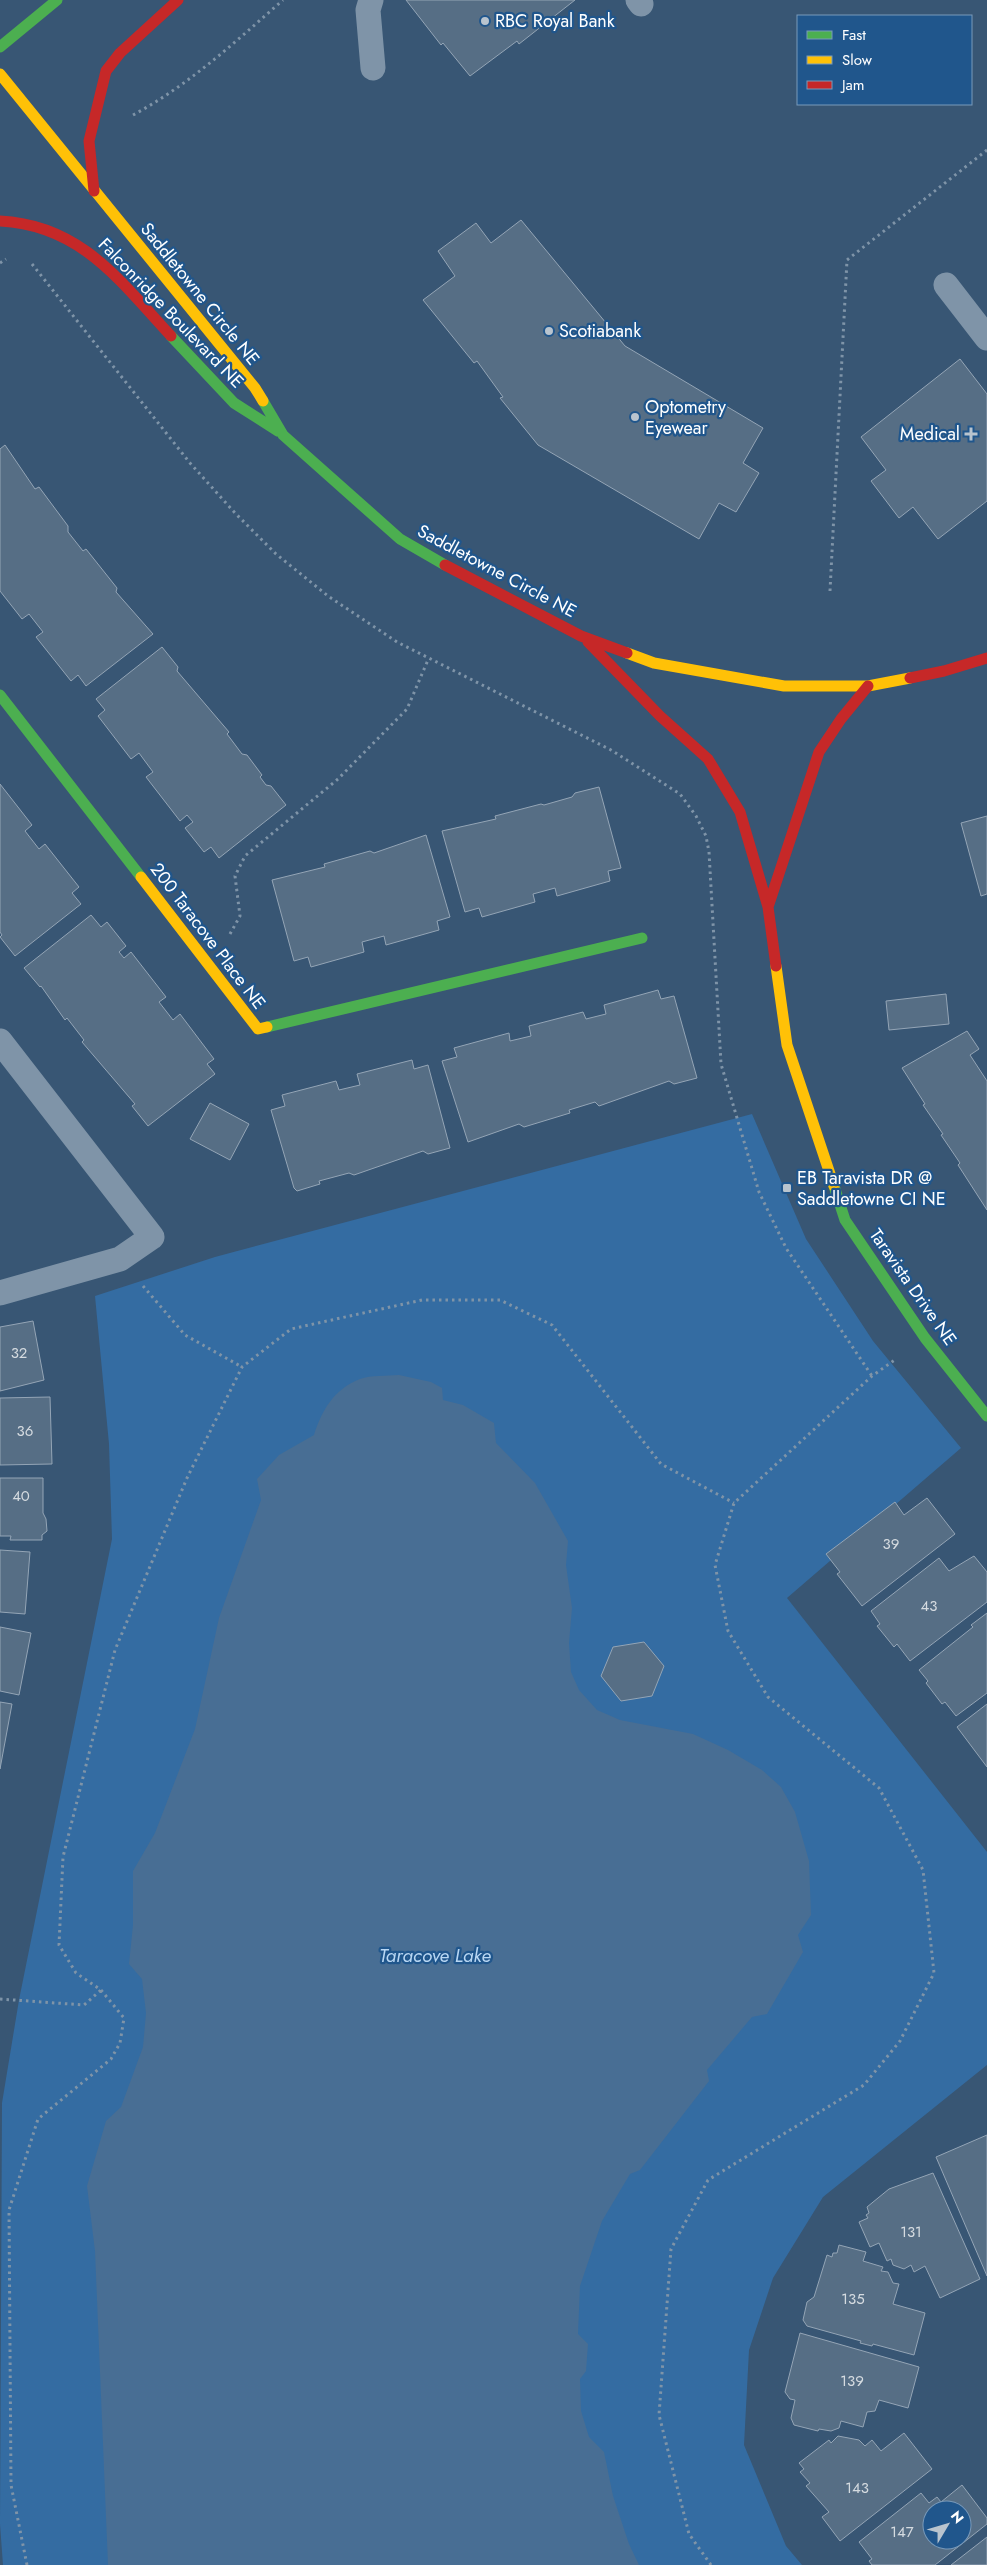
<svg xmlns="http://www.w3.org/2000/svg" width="987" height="2565" font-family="Jost,sans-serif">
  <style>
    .green { fill: #346ca2 }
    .water { fill: #486e94 }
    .building { fill: #566e85; stroke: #94a5b6; fill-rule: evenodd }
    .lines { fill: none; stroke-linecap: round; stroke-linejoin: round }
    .path { stroke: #7f94a8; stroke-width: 3; stroke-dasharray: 2.5 4; stroke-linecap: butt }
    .lane { stroke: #7f94a8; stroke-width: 25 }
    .fast { stroke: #4caf50; stroke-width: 11 }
    .slow { stroke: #ffc107; stroke-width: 11 }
    .jam { stroke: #c62828; stroke-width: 11 }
    .poi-dot { fill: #b9c4ce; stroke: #20568c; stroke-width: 2 }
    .labels { text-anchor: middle; stroke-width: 4.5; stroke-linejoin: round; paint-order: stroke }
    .number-label { font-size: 15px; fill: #d5dbe0 }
    .poi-label { font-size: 18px; fill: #fff; stroke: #20568c; text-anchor: start }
    .street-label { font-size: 18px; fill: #fff; stroke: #20568c }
    .water-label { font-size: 19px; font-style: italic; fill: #b9d7f3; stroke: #20568c }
  </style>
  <rect width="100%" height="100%" fill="#385674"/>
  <!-- green -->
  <path class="green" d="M752 1114 806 1239 873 1341 961 1448 787 1598 987 1852V2065L823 2197 773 2278 749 2350 744 2445 786 2546 802 2565H3L0 2524 2 2103 19 2000 112 1539 109 1444 95 1296 215 1257Z"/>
  <!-- water -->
  <path class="water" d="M399 1375 431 1382 442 1388 443 1400 463 1405 494 1423 496 1443 535 1483 568 1541 566 1565 572 1608 569 1643 571 1672 579 1690 597 1710 620 1720 693 1734 728 1750 762 1770 781 1787 795 1812 809 1861 811 1915 798 1935 803 1952 767 2014 752 2017 707 2070 709 2081 640 2170 630 2174 602 2221 580 2286 578 2334 588 2344 586 2371 580 2379 581 2411 589 2437 604 2452 613 2496 629 2544 639 2565H108L95 2251 87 2186 106 2121 121 2107 143 2047 146 2013 142 1979 129 1964 133 1925V1871L155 1833 195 1729 219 1618 261 1500 257 1479 279 1455 314 1435C322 1410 334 1389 360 1379 371 1375 387 1376 399 1375Z"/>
  <!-- building -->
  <path class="building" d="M406 0H575L519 44 517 41 470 76 443 43 441 45Z
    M521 220 625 346 763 428 743 463 759 473 736 512 719 503 699 539 538 445 500 398 503 397 477 361 474 363 423 300 455 276 438 251 476 223 491 243Z
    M960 359 987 394V501L938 539 913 507 899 518 871 481 886 470 861 437Z
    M5 445 35 489 39 487 68 526V532L83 551 86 549 117 588 116 592 153 634 86 686 78 675 71 681 36 637 43 632 29 614 22 619 0 591V449Z
    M162 647 178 667 177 671 229 732 227 734 242 754 247 755 262 775 260 777 266 785 271 786 286 805 219 858 211 847 204 852 185 828 193 822 187 815 180 821 146 777 153 772 139 753 131 759 98 716 105 710 96 699Z
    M0 784 32 825 25 831 39 849 45 844 79 887 72 893 81 904 15 956 0 937 2 935 0 932Z
    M599 787 621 868 608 871 610 881 557 896 555 888 533 894 535 902 482 917 479 908 465 912 442 831 496 819 495 816 541 804 544 805 572 797 575 793Z
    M987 816V894L981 896 961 823Z
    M426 835 450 917 437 921 439 930 386 945 384 936 362 942 364 952 311 967 308 957 294 961 272 880 325 867 324 864 370 851 374 853Z
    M91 915 101 927 107 922 126 946 119 952 124 958 131 952 166 997 159 1002 173 1020 180 1014 214 1059 207 1064 215 1074 148 1126 132 1106 135 1104 82 1042 84 1040 67 1018 65 1020 41 986 40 987 24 968Z
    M658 990 661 999 674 996 697 1078 674 1084 669 1081 599 1106 595 1102 569 1110 570 1113 524 1127 519 1124 468 1142 442 1061 457 1057 454 1048 509 1033 510 1041 531 1036 529 1026 583 1012 586 1019 606 1014 604 1005Z
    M946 994 949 1024 889 1030 886 1001Z
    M967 1031 979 1049 970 1055 987 1081V1210L958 1165 960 1163 941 1135 943 1134 923 1105 925 1104 902 1068Z
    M412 1060 414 1069 428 1065 450 1148 428 1154 423 1151 354 1175 349 1173 319 1181 320 1184 297 1191 294 1188 271 1110 285 1106 282 1095 336 1081 339 1090 360 1085 357 1074Z
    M210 1103 249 1124 230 1160 190 1139Z
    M33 1321 44 1380 0 1391V1327Z
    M50 1397 52 1464 0 1465V1398Z
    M0 1478H43V1513L46 1519 47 1531 42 1535V1540H10L11 1536H0Z
    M927 1498 955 1534 862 1606 837 1574 840 1572 826 1554 895 1502 904 1515Z
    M0 1550 30 1552 25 1614 0 1612Z
    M974 1556 987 1572V1602L910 1661 897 1644 894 1647 877 1626 880 1624 871 1611 939 1558 949 1571Z
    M987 1613V1693L956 1716 945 1702 942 1704 926 1683 928 1681 919 1670 973 1627 971 1625Z
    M0 1627 31 1633 19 1695 0 1691Z
    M644 1642 664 1666 652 1696 621 1701 601 1676 613 1647Z
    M0 1702 12 1704 0 1769Z
    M987 1704V1767L957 1727Z
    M987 2135V2276L936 2157Z
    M933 2173 980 2279 940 2298 925 2266 914 2272 911 2265 904 2269 893 2265 891 2259 887 2261 879 2243 870 2247 859 2222 868 2218 866 2215 869 2213 867 2207 889 2189Z
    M839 2245 866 2252 863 2261 883 2267 881 2271 888 2272 893 2283 899 2284 893 2304 925 2313 914 2355 873 2344 872 2346 860 2343 861 2341 807 2326 803 2320 807 2302 814 2297 827 2255 832 2257 833 2253H837Z
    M800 2333 919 2367 908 2408 879 2400 875 2411 867 2412 863 2427 841 2421 839 2428 831 2431 819 2429 818 2431 794 2425 791 2418 795 2400 790 2399 785 2392Z
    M904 2433 932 2469 840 2541 822 2517 829 2512 806 2486 810 2483 800 2472 804 2469 799 2463 829 2440 831 2443 838 2436 859 2440 865 2446 872 2440 881 2451Z
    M962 2485 987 2518V2524L935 2565H872L869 2561 872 2559 859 2542 921 2493 929 2503 937 2497 941 2502ZM932 2510H962V2540H932Z
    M987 2537V2565H951Z"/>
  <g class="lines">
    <!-- path -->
    <path class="path" d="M133 115C189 85 235 42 283 0
      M0 263 6 259
      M32 264 190 463 235 513 276 554 328 596 397 642 611 750 680 794 696 816 706 836 709 852 721 1064 759 1192 786 1248 872 1376
      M830 591 847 260 987 150
      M230 934 240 916 235 876 245 856 338 779 407 709 428 660
      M143 1286 185 1335 242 1367
      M0 1999 84 2005 101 1990
      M27 2565 11 2485 9 2210 38 2119 111 2059 120 2043 124 2018 101 1990 76 1973 59 1945 63 1857 115 1650 187 1478 242 1367 291 1329 422 1300H500L552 1325 661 1464 734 1503
      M711 2565 689 2534 659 2415 671 2249 708 2180 864 2085 900 2041 934 1973 923 1870 879 1788 768 1697 728 1631 715 1565 734 1503 872 1376 896 1359"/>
    <!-- lane -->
    <path class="lane" d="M371 0 368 10 373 68
      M638 0 641 4
      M946 285 987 338
      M0 1041 152 1237 120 1259 0 1293"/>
    <!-- fast -->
    <path class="fast" d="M0 47 57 0
      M171 336 234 403 278 431
      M263 401 283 435 400 539 445 565
      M0 695 141 877
      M267 1027 642 938
      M834 1186 845 1220 925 1338 987 1416"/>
    <!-- slow -->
    <path class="slow" d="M0 74 255 388 263 401
      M627 653 654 663 784 686H868L910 678
      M141 877 258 1029 267 1027
      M776 966 787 1045 834 1186"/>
    <!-- jam -->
    <path class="jam" d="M94 191 89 141 106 71 120 53 178 0
      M0 221C81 225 120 281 171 336
      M445 565 581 636 627 653
      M588 642 660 716 708 759 740 812 768 907 776 966
      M910 678 944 671 987 658
      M768 907 819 752 841 719 868 686"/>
  </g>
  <!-- markers -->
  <g class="poi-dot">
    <circle cx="485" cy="21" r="5"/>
    <circle cx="549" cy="331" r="5"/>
    <circle cx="635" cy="417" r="5"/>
    <path d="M968.5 426.5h5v5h5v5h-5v5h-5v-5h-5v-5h5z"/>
    <rect x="782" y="1183" width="10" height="10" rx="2.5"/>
  </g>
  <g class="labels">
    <!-- number labels -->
    <g class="number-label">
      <text x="19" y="1358">32</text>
      <text x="25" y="1436">36</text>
      <text x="21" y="1501">40</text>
      <text x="891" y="1549">39</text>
      <text x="929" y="1611">43</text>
      <text x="911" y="2237">131</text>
      <text x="853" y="2304">135</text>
      <text x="852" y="2386">139</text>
      <text x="857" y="2493">143</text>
      <text x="902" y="2537">147</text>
    </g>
    <!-- poi labels -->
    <g class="poi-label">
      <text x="495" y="27">RBC Royal Bank</text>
      <text x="559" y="337">Scotiabank</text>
      <text x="645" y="413">Optometry<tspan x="645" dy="21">Eyewear</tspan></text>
      <text x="960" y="440" text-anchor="end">Medical</text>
      <text x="797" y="1184">EB Taravista DR @<tspan x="797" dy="21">Saddletowne CI NE</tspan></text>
    </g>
    <!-- street labels -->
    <g class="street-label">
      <text transform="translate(200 294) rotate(51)" y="6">Saddletowne Circle NE</text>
      <text transform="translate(171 313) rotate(46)" y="6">Falconridge Boulevard NE</text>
      <text transform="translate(497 571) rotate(28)" y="6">Saddletowne Circle NE</text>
      <text transform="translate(208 936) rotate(53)" y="6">200 Taracove Place NE</text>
      <text transform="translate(913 1287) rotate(55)" y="6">Taravista Drive NE</text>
    </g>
    <!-- water labels -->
    <g class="water-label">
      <text x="435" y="1962">Taracove Lake</text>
    </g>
  </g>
  <!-- legend -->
  <rect x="797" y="15" width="175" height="90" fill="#20568c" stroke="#799aba"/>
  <rect x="807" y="31" width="25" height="8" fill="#4caf50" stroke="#799aba"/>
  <text x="842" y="40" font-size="15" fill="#ffffff">Fast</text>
  <rect x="807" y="56" width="25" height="8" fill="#ffc107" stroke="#799aba"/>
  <text x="842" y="65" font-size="15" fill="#ffffff">Slow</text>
  <rect x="807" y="81" width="25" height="8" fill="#c62828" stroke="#799aba"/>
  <text x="842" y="90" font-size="15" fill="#ffffff">Jam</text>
  <!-- north arrow -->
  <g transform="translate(947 2525) rotate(52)"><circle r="24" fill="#20568c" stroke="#799aba"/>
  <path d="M0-4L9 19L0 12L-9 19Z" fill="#b9c4ce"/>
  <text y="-8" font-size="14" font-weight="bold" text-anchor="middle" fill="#ffffff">N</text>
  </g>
</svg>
